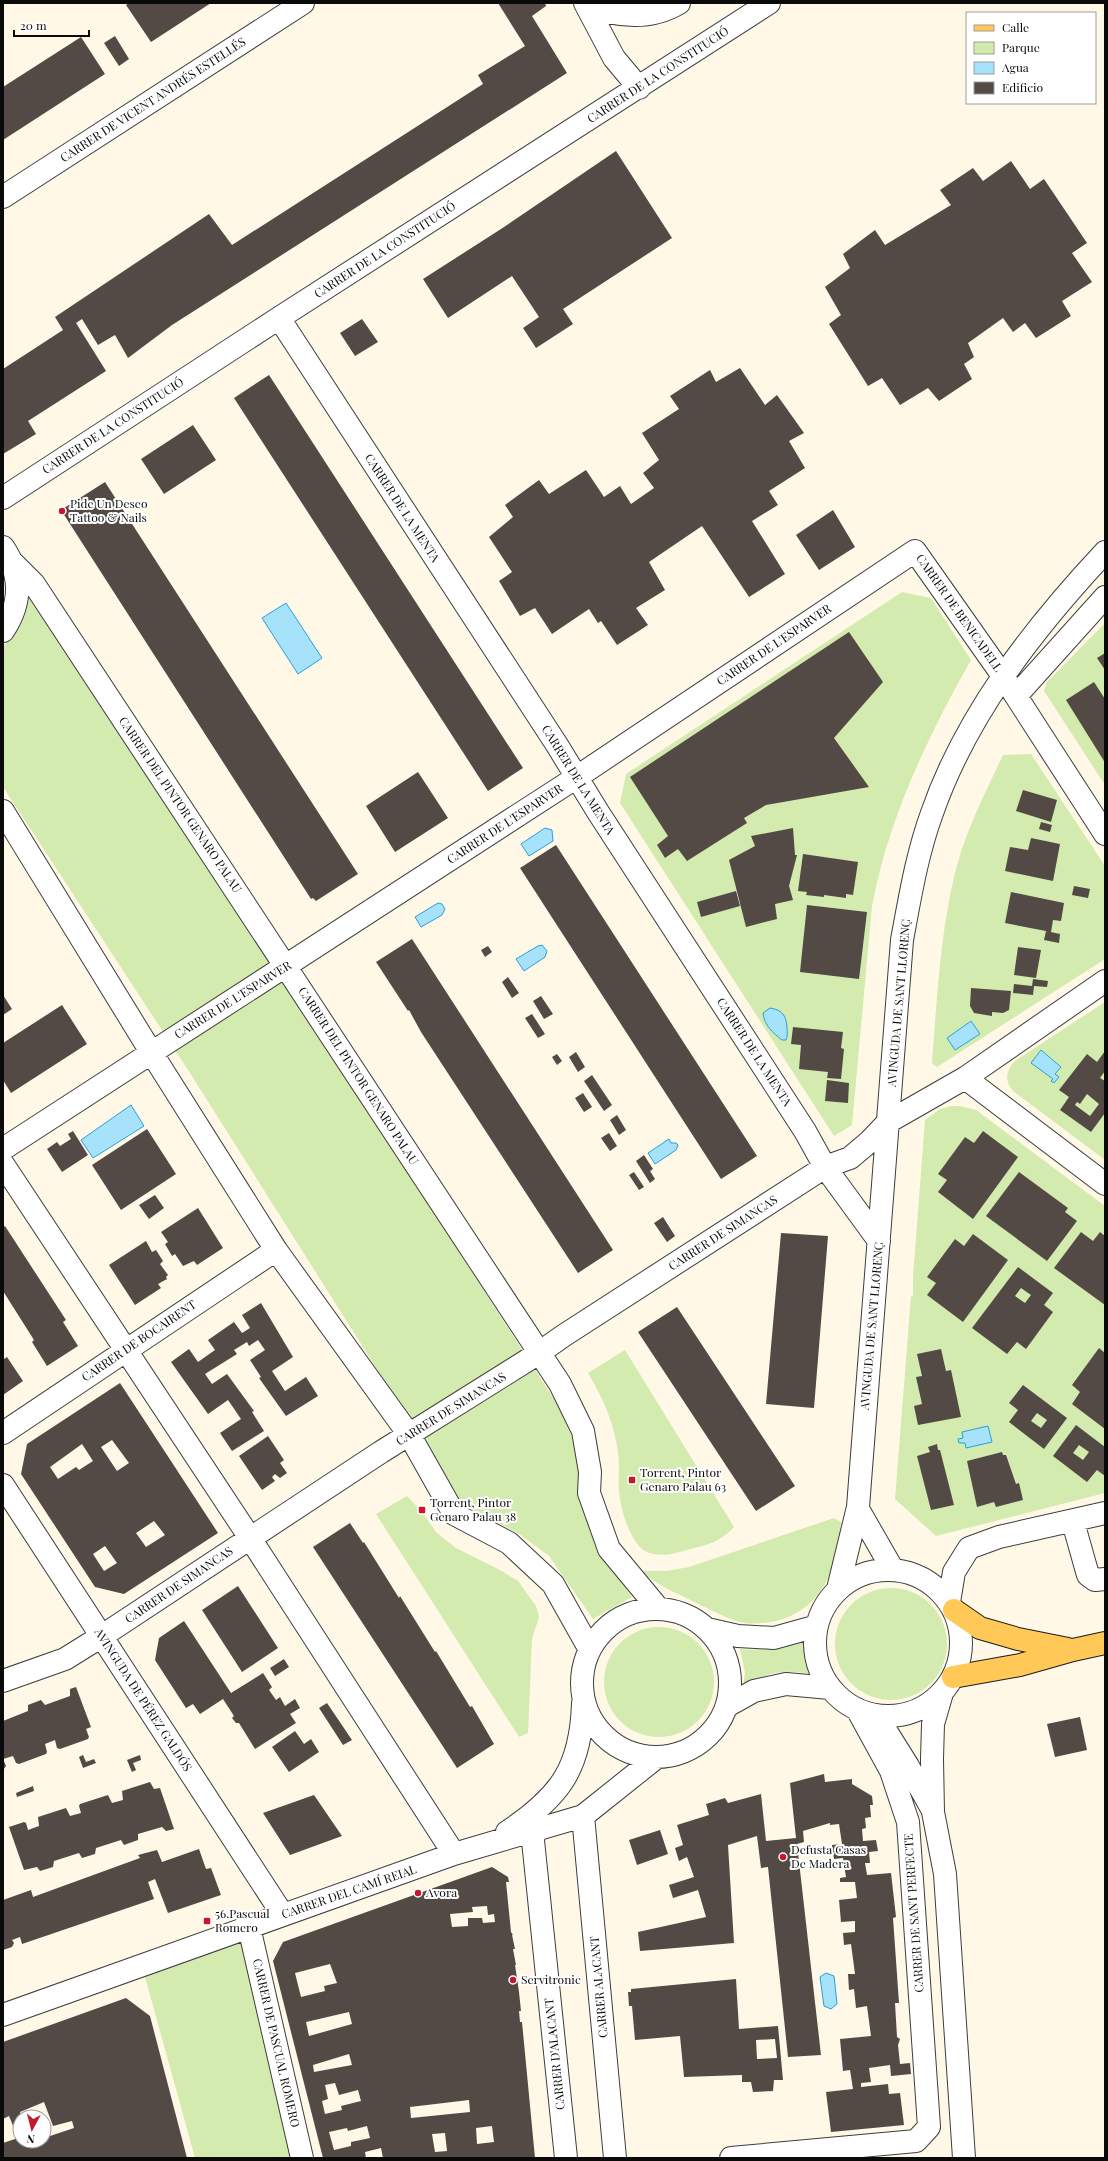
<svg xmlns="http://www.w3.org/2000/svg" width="1108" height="2161" font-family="'Playfair Display',serif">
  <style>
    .green { fill: #d3ebae }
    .water { fill: #a7e2fb; stroke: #29a0d7 }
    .building { fill: #534a46; fill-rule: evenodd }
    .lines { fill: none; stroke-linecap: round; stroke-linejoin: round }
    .minor-casing { stroke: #3d3d3d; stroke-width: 24 }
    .major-casing { stroke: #1b1b1b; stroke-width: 24 }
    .minor { stroke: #fff; stroke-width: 22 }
    .major { stroke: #ffc857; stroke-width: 22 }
    .poi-dot { fill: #c21930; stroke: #fff; stroke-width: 1.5 }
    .labels { text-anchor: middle; stroke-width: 4; stroke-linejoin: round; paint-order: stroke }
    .street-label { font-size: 12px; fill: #0a0a0a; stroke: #fff }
    .poi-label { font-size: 12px; fill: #0a0a0a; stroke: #fff; text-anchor: start }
  </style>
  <rect width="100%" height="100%" fill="#fff8e7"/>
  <!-- green -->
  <path class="green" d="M31 589 559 1407 575 1444 608 1562 632 1597 593 1619 549 1556 521 1535 462 1504 190 1073 3 787V647C22 628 27 615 31 589Z
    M902 592 931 598 971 660C927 738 889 817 872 906L852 1125 834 1136 620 803 626 774Z
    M1105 623V785L1044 691 1047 682Z
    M1031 754 1105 866V959L937 1067 932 1063C937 999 940 935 955 873 965 832 985 793 1003 755Z
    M1105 1002V1160L1013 1091C1004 1081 1006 1070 1015 1061Z
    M951 1106H960L976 1110 1105 1206V1493L936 1536 895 1499 911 1296H913V1277L925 1120 940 1109Z
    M625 1350 734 1527C718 1544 705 1545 683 1551 671 1555 657 1557 645 1551 630 1543 620 1507 619 1491 618 1478 620 1465 618 1452 614 1423 603 1398 588 1373Z
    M407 1496 423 1513 436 1532 456 1548 500 1570 518 1581 536 1606 539 1617 532 1639 528 1733 519 1737 376 1514Z
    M834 1518 841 1522C838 1566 824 1609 776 1621 764 1623 753 1625 740 1622 725 1618 710 1609 696 1603 675 1592 659 1587 641 1571H667L689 1567Z
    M835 1644a56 56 0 1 1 112 0a56 56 0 1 1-112 0Z
    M604 1682a55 55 0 1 1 110 0a55 55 0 1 1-110 0Z
    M806 1638 807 1660 810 1674C784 1669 766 1672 743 1687L745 1673 740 1649C764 1651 783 1648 806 1638Z
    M249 1927 302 2158H195L142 1966Z"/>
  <!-- water -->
  <path class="water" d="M286 603 322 658 298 674 262 618Z
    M545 828 552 830 553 841 529 856 521 844Z
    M438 903 442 904 445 909 442 915 421 927 415 917Z
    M542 945 547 951 545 957 524 971 516 959 538 946Z
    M770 1008C783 1010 786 1016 787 1027 787 1032 788 1036 786 1040H782C773 1033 764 1025 763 1013Z
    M971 1021 980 1034 955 1050 947 1038Z
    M1041 1050 1061 1067 1055 1074 1059 1077 1054 1083 1051 1081 1053 1079 1031 1063Z
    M131 1105 144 1126 93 1158 81 1140Z
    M669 1139 671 1143H676L678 1145 676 1150 655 1164 648 1153Z
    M988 1426 992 1442 966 1448 965 1443H959L958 1439 963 1438 962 1432Z
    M826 1973 834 1976 837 2004 831 2009 824 2006 820 1977Z"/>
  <!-- building -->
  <path class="building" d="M129 3H211L151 42 126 5Z
    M498 3H545L546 6 532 16 567 73 172 325 128 358 115 335 98 345 82 319 76 323 106 371 28 421 36 434 3 454V369L63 330 55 317 209 214 232 245 483 84 478 75 525 46Z
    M115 36 129 59 119 66 104 43Z
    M81 37 105 74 3 140V87Z
    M616 151 672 238 563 309 573 324 536 348 523 328 539 317 512 276 448 318 423 279 501 229Z
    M1011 161 1030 189 1044 179 1087 243 1072 253 1092 282 1062 301 1071 316 1036 338 1025 323 1013 332 1003 318 968 343 974 357 964 364 972 379 939 401 928 388 900 405 882 378 868 386 829 324 841 315 825 287 850 268 843 254 875 230 885 245 951 205 940 190 973 168 983 181Z
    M362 319 378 342 355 356 340 333Z
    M740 368 765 405 777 395 804 433 789 441 805 468 769 491 778 505 752 521 785 574 749 597 702 526 649 562 665 590 636 608 648 625 617 645 601 621 598 623 589 609 552 634 535 608 520 616 499 581 512 572 489 537 513 517 505 505 539 480 549 494 586 470 604 497 620 486 631 504 654 488 643 473 659 460 642 433 679 409 670 396 710 370 716 382Z
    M269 375 523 768 488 791 234 398Z
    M193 425 216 460 164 494 141 459Z
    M105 482 358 874 316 901 313 898 311 899 61 510Z
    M833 510 855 547 819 570 796 535Z
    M849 632 883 682 834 738 869 787 766 805 744 818 747 823 687 861 678 849 665 858 657 845 668 836 630 777Z
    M1105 653V670L1097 658Z
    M1094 682 1105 699 1104 761 1066 700Z
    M418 772 448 818 395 852 366 806Z
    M1023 790 1057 800 1051 822 1016 811Z
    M1041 822 1052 825 1050 832 1039 829Z
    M793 828 795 855H797L789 886 793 900 775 904 777 919 746 927 729 860 755 846 751 836Z
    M1031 838 1060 844 1053 881 1005 871 1010 847 1028 850Z
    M556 845 757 1156 721 1179 520 868Z
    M803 854 858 862 853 895 846 894V898L824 895V897L806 895 807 892 798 891Z
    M1074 886 1090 889 1088 898 1072 895Z
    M736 891 740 906 701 917 697 902Z
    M1011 892 1064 903 1061 921 1053 920 1051 932 1005 923Z
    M807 905 867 912 859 979 800 972Z
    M1046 931 1060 934 1059 943 1044 940Z
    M412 939 613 1250 578 1273 421 1032 409 1010 408 1011 376 962Z
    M488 946 492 952 485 957 481 950Z
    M1018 947 1041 950 1036 978 1014 975Z
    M508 977 519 993 512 998 502 982Z
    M1033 979 1048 981 1047 987 1034 986 1033 995 1013 993 1014 984 1032 986Z
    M971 988 1011 991 1009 1010 1003 1013 992 1012V1016L974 1013 970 1006Z
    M3 995 12 1009 3 1015Z
    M541 996 553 1014 544 1019 533 1001Z
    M62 1005 87 1044 11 1093 3 1080V1043Z
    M532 1014 545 1034 538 1038 525 1018Z
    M793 1027 843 1032 841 1048 844 1049 841 1079 827 1078 828 1072 799 1069 801 1045 791 1044Z
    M1105 1051V1071L1100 1078 1105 1081V1113L1091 1132 1060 1110 1069 1097 1059 1090 1087 1054 1097 1062ZM1087 1094 1099 1104 1090 1116 1075 1105 1077 1102 1080 1104Z
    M576 1052 585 1067 578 1072 569 1057Z
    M557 1054 562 1061 557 1065 552 1057Z
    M592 1075 612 1105 604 1111 584 1081Z
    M827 1080 849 1083 848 1103 825 1101Z
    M583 1093 592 1107 584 1112 575 1098Z
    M617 1115 626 1130 619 1135 610 1120Z
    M147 1129 176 1174 121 1210 92 1165Z
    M73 1131 88 1155 62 1172 47 1149 57 1142 60 1146 71 1139 68 1134Z
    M983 1131 1018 1157 973 1219 938 1192 947 1180 938 1174 965 1137 974 1143Z
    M609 1133 617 1146 610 1151 601 1138Z
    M644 1155 653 1169 650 1171 655 1179 650 1183 636 1161Z
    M634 1172 644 1187 639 1190 629 1175Z
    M1019 1172 1068 1208 1065 1212 1077 1221 1047 1261 986 1216Z
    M155 1195 164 1208 149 1219 139 1205Z
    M198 1208 223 1248 197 1265 194 1261 183 1266 175 1254 172 1256 165 1244 168 1242 161 1232Z
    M663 1217 675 1236 667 1242 654 1223Z
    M5 1226 66 1320 63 1322 78 1346 47 1366 32 1342 34 1340 3 1291V1227Z
    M1081 1232 1093 1241 1100 1232 1105 1236V1305L1054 1268Z
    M781 1233 828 1236 814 1408 766 1404Z
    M973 1234 1008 1260 963 1322 927 1295 936 1283 927 1277 955 1239 964 1246Z
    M146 1241 152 1252 156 1250 163 1261 160 1264 168 1275 166 1277 167 1279 158 1284 161 1288 135 1305 109 1265Z
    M1018 1267 1053 1293 1044 1305 1053 1312 1026 1349 1017 1342 1007 1354 972 1328ZM1021 1288 1031 1295 1025 1303 1015 1296Z
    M261 1303 293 1357 272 1371 285 1391 306 1377 318 1396 286 1416 259 1378 261 1377 250 1360 265 1350 258 1340 249 1346 247 1342 234 1350 237 1354 205 1374 212 1384 227 1374 254 1411 252 1412 264 1431 232 1451 220 1433 241 1419 228 1400 208 1414 171 1362 189 1349 198 1362 215 1350 208 1340 234 1322 242 1333 250 1328 242 1315Z
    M677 1307 795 1486 756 1511 638 1332Z
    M1099 1348 1105 1353V1429L1072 1404 1080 1392 1072 1385Z
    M941 1349 946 1371 951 1370 961 1417 918 1425 914 1406 922 1404 916 1377 922 1376 917 1354Z
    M7 1357 23 1381 3 1395V1358L4 1359Z
    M120 1383 218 1533 124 1594 95 1587 21 1474 27 1444ZM112 1440 129 1463 117 1471 101 1447ZM82 1444 93 1461 79 1470 76 1467 58 1479 50 1467ZM154 1521 165 1535 146 1547 136 1533ZM105 1546 117 1563 104 1571 93 1554Z
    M1023 1385 1067 1418 1044 1449 1009 1422 1018 1410 1009 1403ZM1037 1413 1047 1420 1041 1428 1031 1421Z
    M1076 1425 1105 1447V1476L1097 1470 1087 1482 1053 1456ZM1079 1445 1089 1452 1083 1460 1073 1453Z
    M268 1436 284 1460 280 1463 287 1473 280 1478 275 1474 272 1477 275 1481 262 1490 239 1456Z
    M937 1444 938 1450H940L954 1505 931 1510 917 1456 930 1452 928 1447Z
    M1002 1452 1003 1455H1006L1016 1484 1019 1483 1023 1500 996 1507 994 1502 977 1507 967 1461Z
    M350 1523 363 1543 364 1542 399 1598 400 1596 435 1652 436 1651 470 1707 472 1706 494 1744 457 1768 313 1547Z
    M238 1586 278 1648 242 1672 202 1610Z
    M184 1621 231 1693 263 1673 272 1687 269 1690 276 1700 280 1697 285 1706 295 1699 300 1708 290 1714 296 1723 255 1749 239 1723H236L232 1718 234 1716 223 1699 200 1714 193 1704 186 1708 155 1660 159 1638Z
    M284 1659 289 1667 275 1676 270 1668Z
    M76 1687 91 1727 86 1729 89 1737 88 1739 60 1749 57 1748 55 1740 45 1744 47 1752 46 1754 19 1764 16 1763 13 1756 3 1759 6 1766 3 1770V1721L28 1711V1705L41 1700 45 1705 70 1696V1689Z
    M327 1703 352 1740 343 1745 319 1708Z
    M1080 1717 1087 1750 1055 1757 1047 1724Z
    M295 1731 304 1744 311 1739 319 1752 289 1772 272 1747Z
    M83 1755 86 1762 94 1759 96 1763 83 1768 79 1757Z
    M140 1755 141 1760 133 1763 136 1770 132 1772 127 1760Z
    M824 1774 825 1782 852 1779V1784L872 1796 873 1805H870L871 1817 865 1818 866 1828 862 1829 863 1841 876 1840 878 1851 869 1852 870 1863H865L867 1875 891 1873 896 1917 893 1918 899 2003H895L897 2037 900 2039 898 2045 900 2064 910 2063 911 2074 891 2076 890 2065 869 2068 871 2082 861 2083V2087L888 2084 889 2094 900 2093 904 2125 831 2132 826 2092 853 2089 850 2070 843 2071 840 2039 871 2036 867 2006 856 2008 854 1989 849 1990 848 1974H855L851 1944 844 1945 843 1933 855 1932V1921L841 1922 839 1900 857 1898 855 1882H840V1878L846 1877 843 1858 834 1859 832 1845 842 1844 839 1824 830 1825V1823L803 1831 804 1842 797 1844 821 2055 788 2057 768 1867 761 1868 757 1836 728 1845 734 1943 640 1951 638 1932 706 1917 698 1890 673 1898 669 1885 694 1877 687 1857 679 1861 675 1848 683 1845 677 1825 709 1815 706 1804 725 1798 728 1803 761 1794 766 1841 796 1838 790 1783Z
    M150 1782 154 1789 160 1788 174 1829 166 1831 162 1827 138 1834V1840L124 1845 121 1840 96 1848 95 1854 82 1858 79 1853 54 1861 53 1867 40 1871 37 1867 24 1870 9 1827 24 1822 26 1823 28 1830 39 1826 38 1817 66 1808 70 1816 81 1813 79 1806 80 1804 108 1795 112 1803 123 1800 122 1791Z
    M33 1786 34 1791 17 1797 16 1793Z
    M314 1795 342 1836 290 1855 263 1813Z
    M660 1830 668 1854 637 1865 629 1840Z
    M199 1849 206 1869 211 1868 221 1895 168 1913 155 1879 148 1882 154 1899 22 1944 20 1937 12 1940 14 1943 12 1947 3 1950V1900L31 1890 33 1897 140 1858 138 1855 157 1850 162 1862Z
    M492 1867 508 1877 509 1882H506L511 1932 513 1935H512L515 1949H513L516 1965H515L519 1992 521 2011H519L520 2022H522L535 2158H383L381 2148 365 2152 366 2158H323L273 1961 283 1942ZM487 1906 488 1915 494 1914 495 1922 483 1923 482 1918H468V1926L452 1927 450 1914 473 1912 472 1907ZM330 1964 337 1983 324 1986 325 1991 301 1997 295 1973ZM349 2012 352 2024 309 2036 306 2022ZM349 2054 352 2065 314 2072 313 2065ZM335 2083 339 2095 358 2090 361 2101 341 2106 342 2110 325 2114 322 2101 328 2099 325 2085ZM469 2100 470 2112 411 2118 410 2107ZM367 2126 370 2138 351 2142V2146L334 2150 329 2132 347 2128 348 2131ZM492 2126 494 2142 477 2144 476 2128ZM445 2133 447 2151 435 2152 432 2134Z
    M736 1979 739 2029 778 2026 783 2080H774L773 2091 753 2092 751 2082H742V2075L684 2077 680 2036 635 2040 632 2006H629L628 1992H631V1989ZM775 2039 777 2058 757 2059 756 2040Z
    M126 1998 150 2016 187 2158H3V2143L18 2138 9 2116 3 2119V2042ZM44 2102 53 2126 72 2121 74 2128 44 2138V2141H20V2117H22L20 2112Z"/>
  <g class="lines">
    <!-- minor casing -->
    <g class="minor-casing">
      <path id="minor" d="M585 3 614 58 639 88
        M586 5C617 17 649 21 679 3
        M3 197 303 3
        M279 318 557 745 598 812 805 1131 825 1167 879 1241
        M3 498 279 318 769 3
        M3 547C22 575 22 603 3 631
        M12 562 34 584 560 1384 583 1431 590 1472 589 1493 609 1549 658 1608
        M1016 696 1105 597
        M3 811 151 1052 276 1250 410 1436 454 1514 509 1543 553 1584 589 1648
        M965 1078 1105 1184
        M3 1149 577 777 915 551 1003 676 1105 834
        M3 1164 250 1538 454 1854
        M3 1433 276 1250
        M3 1485 283 1915
        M858 1509 893 1570
        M1073 1522 1088 1575 1095 1580 1105 1579
        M815 1643a73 73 0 1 1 146 0a73 73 0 1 1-146 0Z
        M838 1589 858 1507 902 940C910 897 917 854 932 813 966 715 1034 628 1105 552
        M949 1602 954 1572 969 1548 999 1537 1105 1513
        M582 1683a74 74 0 1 1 148 0a74 74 0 1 1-148 0Z
        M707 1629 738 1636 774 1638 817 1626
        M3 1681 65 1659 102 1636 381 1452 539 1353 563 1336 825 1167 850 1158 869 1142 888 1122 965 1078 1105 981
        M942 1693 933 1724 932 1759 933 1812 945 1874 964 2158
        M727 1706 754 1691 786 1684 830 1688
        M876 1715 908 1766 932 1809
        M583 1816 615 2158
        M532 1831 566 2158
        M507 1832C560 1797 581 1768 583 1703
        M249 1927 302 2158
        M3 2015 454 1854 583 1816 657 1757
        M731 2158 916 2141 929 2127 908 1822 891 1771 857 1709"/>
    </g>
    <!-- major casing -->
    <g class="major-casing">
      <path id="major" d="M954 1610 980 1628 1018 1639 1068 1649
        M953 1677 1020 1665 1073 1650 1105 1643"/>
    </g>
    <!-- minor -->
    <use href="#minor" class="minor"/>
    <!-- major -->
    <use href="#major" class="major"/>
  </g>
  <!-- markers -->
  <g class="poi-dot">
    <circle cx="62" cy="511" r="4"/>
    <rect x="628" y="1476" width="8" height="8" rx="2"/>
    <rect x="418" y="1506" width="8" height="8" rx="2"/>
    <circle cx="783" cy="1857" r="4"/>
    <circle cx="418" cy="1893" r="4"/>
    <rect x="203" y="1917" width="8" height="8" rx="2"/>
    <circle cx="513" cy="1980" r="4"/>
  </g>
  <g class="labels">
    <!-- street labels -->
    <g class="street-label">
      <text transform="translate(658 75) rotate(-33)" y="4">CARRER DE LA CONSTITUCIÓ</text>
      <text transform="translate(153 100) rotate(-33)" y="4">CARRER DE VICENT ANDRÉS ESTELLÉS</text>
      <text transform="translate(385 250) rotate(-33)" y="4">CARRER DE LA CONSTITUCIÓ</text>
      <text transform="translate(113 426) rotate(-33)" y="4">CARRER DE LA CONSTITUCIÓ</text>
      <text transform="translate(402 508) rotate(57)" y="4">CARRER DE LA MENTA</text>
      <text transform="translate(959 613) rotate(55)" y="4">CARRER DE BENICADELL</text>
      <text transform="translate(774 645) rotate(-34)" y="4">CARRER DE L'ESPARVER</text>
      <text transform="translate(578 780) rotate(58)" y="4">CARRER DE LA MENTA</text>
      <text transform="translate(180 805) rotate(56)" y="4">CARRER DEL PINTOR GENARO PALAU</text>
      <text transform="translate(505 824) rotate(-33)" y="4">CARRER DE L'ESPARVER</text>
      <text transform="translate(233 1000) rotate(-32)" y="4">CARRER DE L'ESPARVER</text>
      <text transform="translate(899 1003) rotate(-85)" y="4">AVINGUDA DE SANT LLORENÇ</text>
      <text transform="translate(754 1052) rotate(57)" y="4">CARRER DE LA MENTA</text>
      <text transform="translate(358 1076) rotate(57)" y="4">CARRER DEL PINTOR GENARO PALAU</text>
      <text transform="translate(723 1233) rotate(-33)" y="4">CARRER DE SIMANCAS</text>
      <text transform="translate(872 1326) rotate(-85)" y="4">AVINGUDA DE SANT LLORENÇ</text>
      <text transform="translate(139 1341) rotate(-34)" y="4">CARRER DE BOCAIRENT</text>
      <text transform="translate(451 1409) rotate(-32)" y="4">CARRER DE SIMANCAS</text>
      <text transform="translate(179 1585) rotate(-34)" y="4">CARRER DE SIMANCAS</text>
      <text transform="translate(143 1700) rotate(57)" y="4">AVINGUDA DE PÉREZ GALDÓS</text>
      <text transform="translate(349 1892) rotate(-19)" y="4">CARRER DEL CAMÍ REIAL</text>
      <text transform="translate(914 1913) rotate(-94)" y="4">CARRER DE SANT PERFECTE</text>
      <text transform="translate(599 1987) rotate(-95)" y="4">CARRER ALACANT</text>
      <text transform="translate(276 2043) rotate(77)" y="4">CARRER DE PASCUAL ROMERO</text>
      <text transform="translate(555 2054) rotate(-96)" y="4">CARRER D'ALACANT</text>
    </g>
    <!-- poi labels -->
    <g class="poi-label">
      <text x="70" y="508">Pide Un Deseo<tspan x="70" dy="14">Tattoo &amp; Nails</tspan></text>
      <text x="640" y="1477">Torrent, Pintor<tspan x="640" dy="14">Genaro Palau 63</tspan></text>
      <text x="430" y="1507">Torrent, Pintor<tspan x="430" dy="14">Genaro Palau 38</tspan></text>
      <text x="791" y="1854">Defusta Casas<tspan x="791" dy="14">De Madera</tspan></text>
      <text x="426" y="1897">Avora</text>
      <text x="215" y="1918">56.Pascual<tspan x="215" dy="14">Romero</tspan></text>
      <text x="521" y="1984">Servitronic</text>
    </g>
  </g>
  <!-- border -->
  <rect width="1108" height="2161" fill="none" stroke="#0a0a0a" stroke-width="8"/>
  <!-- legend -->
  <rect x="966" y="12" width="130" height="92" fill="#ffffff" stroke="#9d9d9d"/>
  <rect x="974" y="25" width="20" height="6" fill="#ffc857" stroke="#9d9d9d"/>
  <text x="1002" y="32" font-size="12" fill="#0a0a0a">Calle</text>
  <rect x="974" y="42" width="20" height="12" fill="#d3ebae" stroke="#9d9d9d"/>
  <text x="1002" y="52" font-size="12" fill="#0a0a0a">Parque</text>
  <rect x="974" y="62" width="20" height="12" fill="#a7e2fb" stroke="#9d9d9d"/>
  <text x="1002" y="72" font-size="12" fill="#0a0a0a">Agua</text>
  <rect x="974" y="82" width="20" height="12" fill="#534a46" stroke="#9d9d9d"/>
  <text x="1002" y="92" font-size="12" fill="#0a0a0a">Edificio</text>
  <!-- north arrow -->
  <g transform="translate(32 2129) rotate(187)"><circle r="19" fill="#ffffff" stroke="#9d9d9d"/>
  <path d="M0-3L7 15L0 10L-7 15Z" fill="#c21930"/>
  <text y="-6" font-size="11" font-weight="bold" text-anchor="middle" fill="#0a0a0a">N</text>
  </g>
  <!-- scale -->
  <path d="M14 30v6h75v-6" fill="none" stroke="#0a0a0a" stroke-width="2"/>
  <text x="20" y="30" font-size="12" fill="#0a0a0a" stroke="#ffffff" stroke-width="3" paint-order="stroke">20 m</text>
</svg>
